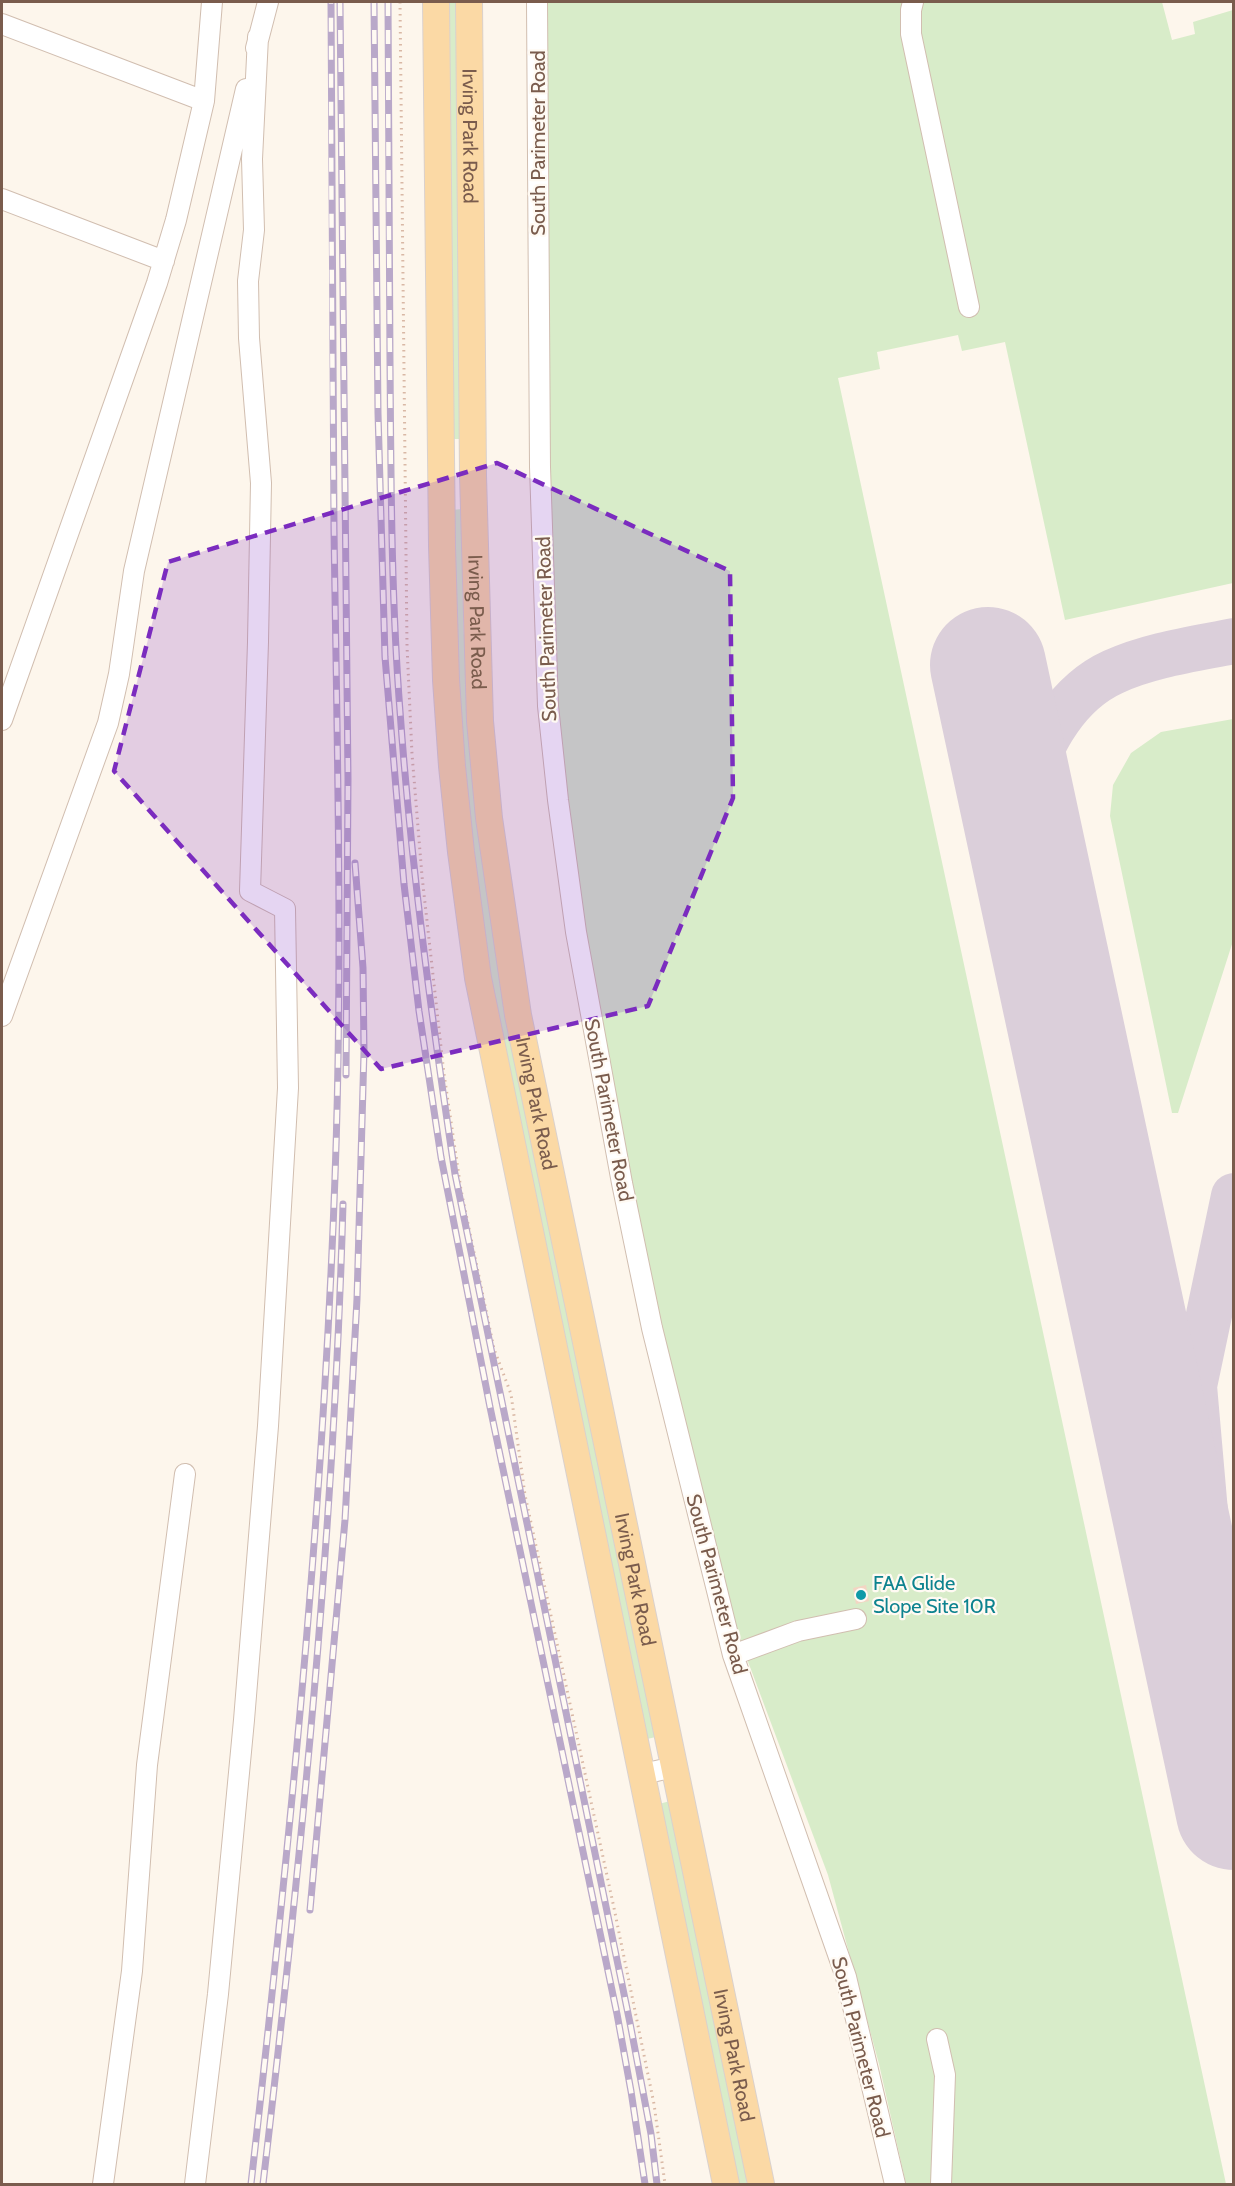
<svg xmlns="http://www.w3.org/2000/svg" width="1235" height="2186" font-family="Cabin,sans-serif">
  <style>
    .green { fill: #d8ecc9 }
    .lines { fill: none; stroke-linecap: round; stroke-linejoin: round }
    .taxiway { stroke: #dbcfda; stroke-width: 46 }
    .runway { stroke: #dbcfda; stroke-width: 116 }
    .building { fill: #f3d5c3 }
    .minor-casing { stroke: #d1beb0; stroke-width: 22 }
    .major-casing { stroke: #dad1cd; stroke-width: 28 }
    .path { stroke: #d9b8a5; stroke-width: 3; stroke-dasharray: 1.5 4.5; stroke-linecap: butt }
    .minor { stroke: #fff; stroke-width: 20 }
    .major { stroke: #fbd9a5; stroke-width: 26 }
    .rail-casing { stroke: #b9a8c9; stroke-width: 7 }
    .rail { stroke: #fffaf3; stroke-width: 4.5; stroke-dasharray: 14; stroke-linecap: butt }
    .marked { fill: #7b2cbf; fill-opacity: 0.2; stroke: #7b2cbf; stroke-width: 4.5; stroke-dasharray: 12 8; stroke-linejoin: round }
    .culture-dot { fill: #0f9aa8; stroke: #fffaf3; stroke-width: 2 }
    .labels { text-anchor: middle; stroke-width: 4.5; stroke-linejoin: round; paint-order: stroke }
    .street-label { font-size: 20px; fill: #7a5c4d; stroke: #fffaf3 }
    .culture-label { font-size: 20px; fill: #0d838f; stroke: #fffaf3; text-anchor: start }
  </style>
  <rect width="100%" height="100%" fill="#fdf6ec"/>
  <!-- green -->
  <path class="green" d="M447 2H457L462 439H452Z
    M548 2H1162L1172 40 1195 34 1193 22 1233 10V583L1065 620 1005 342 962 351 958 335 877 352 880 369 838 378 1226 2184H906L879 2064 828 1875 738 1635 658 1313 603 1038 580 908 559 736 549 441 546 62Z
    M462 509C463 551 462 594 464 636 470 744 482 851 497 958L656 1737 647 1739 507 1069 482 930 459 720 452 510Z
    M1233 719V941L1178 1113H1172L1110 816 1113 785 1131 753 1161 732Z
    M670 1801 740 2141 747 2184H737L659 1804Z"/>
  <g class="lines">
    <!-- taxiway -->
    <path class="taxiway" d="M1024 833C1026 818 1026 802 1029 787 1039 741 1069 692 1113 672 1150 655 1194 649 1234 641
      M1234 1196 1194 1386 1220 1683 1234 1776"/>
    <!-- runway -->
    <path class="runway" d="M988 665 1234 1812"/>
  </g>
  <!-- building -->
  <path class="building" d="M866 1585 869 1601 856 1604 853 1588Z"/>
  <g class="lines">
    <!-- minor casing -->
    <g class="minor-casing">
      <path id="minor" d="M537 2 540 467 548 706 558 800 576 932 622 1183 652 1328 733 1655 846 1977 895 2184
        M913 2 911 10V34L969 307
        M2 24 204 101 176 220 157 283 2 720
        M256 48 268 2
        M204 101 212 2
        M2 199 164 261
        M2 1016 108 723 119 674 134 571 246 89
        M733 1655 798 1631 856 1619
        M643 1774 674 1767
        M937 2039 945 2075 941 2184
        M103 2184 132 1971 147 1765 185 1474
        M195 2184 218 1994 244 1720 268 1426 288 1088 285 909 250 891 258 642 261 483 249 338 248 281 254 230 252 159 258 37"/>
    </g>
    <!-- major casing -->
    <g class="major-casing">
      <g id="major">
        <path d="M436 2 442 546 446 680 452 766 461 852 478 978 726 2184"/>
        <path id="s1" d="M469 2 473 475 480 721 489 818 518 1015 761 2184"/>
      </g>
    </g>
    <!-- path -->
    <path class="path" d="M400 2 407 646 412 754 422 876 444 1074 461 1190 494 1349 511 1394 525 1495 614 1908 654 2104 665 2184"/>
    <!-- minor -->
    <use href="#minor" class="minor"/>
    <!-- major -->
    <use href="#major" class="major"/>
    <!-- rail casing -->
    <g class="rail-casing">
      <path id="rail" d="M340 2 348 779 346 1075
        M374 2 378 413 385 657 404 884 419 1011 441 1157 490 1407 617 2014 631 2091 645 2184
        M388 2C388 122 389 242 390 362 391 478 391 595 400 711 411 866 432 1020 455 1174L630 2023 651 2134 657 2184
        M310 1910 345 1520 357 1299 364 1051 363 968 355 863
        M251 2184C289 1850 323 1514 335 1177 343 961 337 745 334 529 332 353 331 177 331 2
        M263 2184C301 1859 334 1532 343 1204"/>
    </g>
    <!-- rail -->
    <use href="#rail" class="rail"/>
  </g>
  <!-- marked area -->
  <path class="marked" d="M497 463 730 571 733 798 648 1006 381 1069 114 771 168 562Z"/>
  <!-- markers -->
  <circle class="culture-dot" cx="861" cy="1595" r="6"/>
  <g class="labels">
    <!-- street labels -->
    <g class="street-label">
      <text dy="7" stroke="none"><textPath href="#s1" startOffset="134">Irving Park Road</textPath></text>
      <text transform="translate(538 143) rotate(-90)" y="7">South Parimeter Road</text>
      <text dy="7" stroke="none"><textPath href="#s1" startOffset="620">Irving Park Road</textPath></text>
      <text transform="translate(546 629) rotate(-92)" y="7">South Parimeter Road</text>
      <text dy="7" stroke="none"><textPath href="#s1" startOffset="1106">Irving Park Road</textPath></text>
      <text transform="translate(609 1110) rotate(79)" y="7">South Parimeter Road</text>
      <text dy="7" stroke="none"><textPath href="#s1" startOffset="1592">Irving Park Road</textPath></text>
      <text transform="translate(717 1584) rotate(75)" y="7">South Parimeter Road</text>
      <text transform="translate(861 2047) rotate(76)" y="7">South Parimeter Road</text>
      <text dy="7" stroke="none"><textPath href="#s1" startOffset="2078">Irving Park Road</textPath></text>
    </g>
    <!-- culture labels -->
    <g class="culture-label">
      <text x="873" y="1590">FAA Glide<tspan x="873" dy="23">Slope Site 10R</tspan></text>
    </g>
  </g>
  <!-- border -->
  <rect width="1235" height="2186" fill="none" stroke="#7a5c4d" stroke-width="6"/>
</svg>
